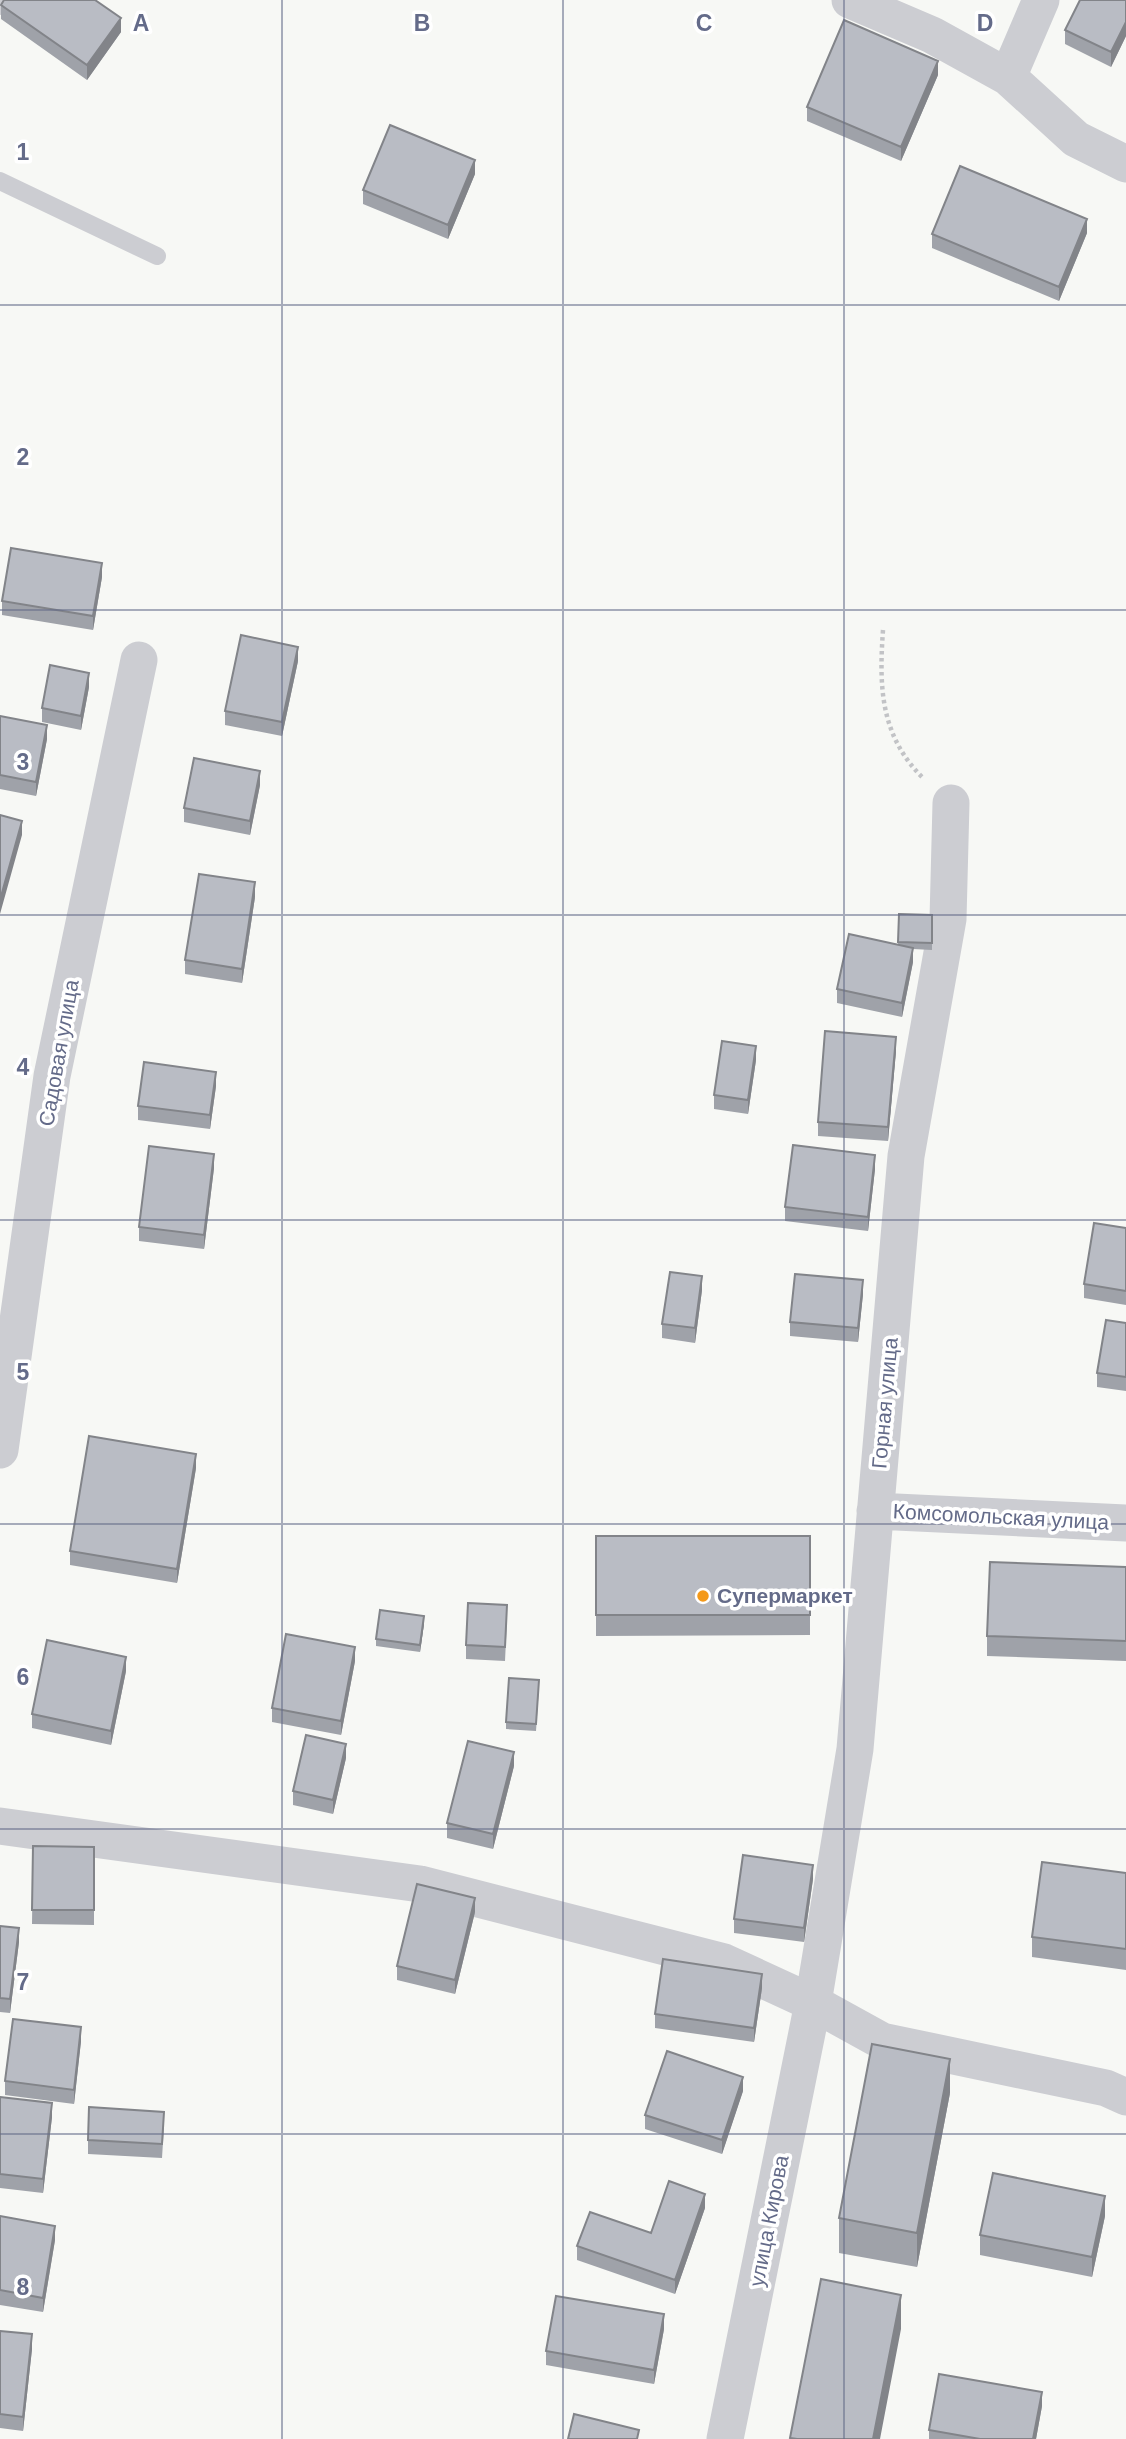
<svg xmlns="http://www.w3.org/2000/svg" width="1126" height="2439" font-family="Arial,sans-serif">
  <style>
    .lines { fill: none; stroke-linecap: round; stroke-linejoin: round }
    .path { stroke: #c2c3c6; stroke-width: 4.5; stroke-dasharray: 3.5 3.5; stroke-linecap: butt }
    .lane { stroke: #cccdd2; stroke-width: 18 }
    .street { stroke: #cccdd2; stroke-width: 37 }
    .wall { fill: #9fa2a9 }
    .shaded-wall { fill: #828489 }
    .building { fill: #b9bcc4; stroke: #828489; stroke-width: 2 }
    .grid { fill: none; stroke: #646b89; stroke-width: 2; stroke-opacity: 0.55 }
    .poi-dot { fill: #f49919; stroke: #fff; stroke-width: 2.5 }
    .labels { text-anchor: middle; stroke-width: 7; stroke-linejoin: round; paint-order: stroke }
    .street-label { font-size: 21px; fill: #646b89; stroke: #fff }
    .poi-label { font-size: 21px; font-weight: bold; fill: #646b89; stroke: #fff; text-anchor: start }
    .grid-label { font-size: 23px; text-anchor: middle; font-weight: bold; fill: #646b89; stroke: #fff; stroke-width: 7; stroke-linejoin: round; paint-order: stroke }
  </style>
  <rect width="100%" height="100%" fill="#f7f8f5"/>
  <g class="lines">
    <!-- path -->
    <path class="path" d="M883 630C879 687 880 736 924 779"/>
    <!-- lane -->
    <path class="lane" d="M0 6 3 0
      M0 181 157 256"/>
    <!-- street -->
    <path class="street" d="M850 0 932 35 1008 77 1076 139 1126 164
      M1008 77 1041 0
      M0 1450 52 1076 139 660
      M875 1511 1126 1523
      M0 1826 420 1884 724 1962 813 2003 882 2041 1106 2088 1126 2097
      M725 2439 813 2003 855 1749 906 1156 948 919 951 803"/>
  </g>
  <!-- wall -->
  <path class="wall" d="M1126 0V36L1111 67 1065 44V30Z
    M1 5 121 32 87 80 1 19Z
    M938 75 901 161 807 121V107Z
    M475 174 448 239 363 204V190Z
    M1087 233 1059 301 932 248V234Z
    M102 577 93 630 2 615V601Z
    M298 661 282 736 225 725V711Z
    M89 687 81 730 42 722V708Z
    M0 716 47 739 36 796 0 789Z
    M260 785 250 835 184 822V808Z
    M255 897 242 983 185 974V960Z
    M899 914 932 915V950L913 949V962L902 1017 837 1003V989L898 945Z
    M896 1051 888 1141 818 1136V1122Z
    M756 1060 748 1114 714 1109V1095Z
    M216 1086 210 1129 138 1120V1106Z
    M214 1168 204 1249 139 1241V1227Z
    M875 1169 868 1231 785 1221V1207Z
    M1126 1228V1305L1084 1298V1284Z
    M702 1290 695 1343 662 1338V1324Z
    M863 1294 858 1342 790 1336V1322Z
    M1126 1323V1391L1097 1387V1373Z
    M196 1468 177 1583 70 1565V1551Z
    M596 1536H810V1635L596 1636Z
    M1126 1567V1661L987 1656V1636Z
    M507 1619 505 1661 466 1659V1645Z
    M424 1624 420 1652 376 1646V1639Z
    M355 1661 341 1735 272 1722V1708Z
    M126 1671 111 1745 32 1728V1714Z
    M539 1687 536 1731 506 1729V1722Z
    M346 1758 333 1814 293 1805V1791Z
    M514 1766 493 1849 447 1838V1823Z
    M33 1846 94 1847V1925L32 1924Z
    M1126 1873V1970L1032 1957V1937Z
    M813 1879 804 1942 734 1933V1919Z
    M475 1912 455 1994 397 1980V1966Z
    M0 1926 19 1942 10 2013 0 2012Z
    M762 1988 754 2042 655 2028V2014Z
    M81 2041 74 2104 5 2095V2081Z
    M743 2091 722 2154 645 2129V2115Z
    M950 2093 917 2267 839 2253V2218Z
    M0 2097 52 2117 43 2193 0 2188Z
    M164 2126 162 2158 88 2154V2140Z
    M705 2208 675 2294 577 2260V2246L651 2233Z
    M0 2216 55 2240 43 2312 0 2305Z
    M1105 2216 1092 2277 980 2255V2235Z
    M664 2329 654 2384 546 2365V2351Z
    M0 2331 32 2349 23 2431 0 2428Z
    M1042 2406 1036 2439H929V2430Z"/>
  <!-- shaded-wall -->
  <path class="shaded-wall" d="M121 18V32L87 80V65Z
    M1126 22V36L1111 67V52Z
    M938 61V75L901 161V147Z
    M475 160V174L448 239V225Z
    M1087 219V233L1059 301V287Z
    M102 563V577L93 630V616Z
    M298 647V661L282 736V722Z
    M89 673V687L81 730V716Z
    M47 725V739L36 796V782Z
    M260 771V785L250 835V821Z
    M22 821V835L0 914V900Z
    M255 882V897L242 983V969Z
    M913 948V962L902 1017V1003Z
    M896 1037V1051L888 1141V1127Z
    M756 1046V1060L748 1114V1100Z
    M216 1072V1086L210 1129V1115Z
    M214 1154V1168L204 1249V1235Z
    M875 1155V1169L868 1231V1217Z
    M702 1276V1290L695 1343V1328Z
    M863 1280V1294L858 1342V1328Z
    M196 1454V1468L177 1583V1569Z
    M424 1616V1624L420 1652V1645Z
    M355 1647V1661L341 1735V1721Z
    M126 1657V1671L111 1745V1731Z
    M346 1744V1758L333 1814V1800Z
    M514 1752V1766L493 1849V1834Z
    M813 1865V1879L804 1942V1928Z
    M475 1898V1912L455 1994V1980Z
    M19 1928V1942L10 2013V1999Z
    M762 1974V1988L754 2042V2028Z
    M81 2027V2041L74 2104V2090Z
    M950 2059V2093L917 2267V2233Z
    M743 2077V2091L722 2154V2140Z
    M52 2103V2117L43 2193V2179Z
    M705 2194V2208L675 2294V2280Z
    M1105 2196V2216L1092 2277V2257Z
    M55 2226V2240L43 2312V2298Z
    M901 2295V2329L880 2439H873Z
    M664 2314V2329L654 2384V2370Z
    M32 2334V2349L23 2431V2417Z
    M1042 2392V2406L1036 2439H1033Z"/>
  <!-- building -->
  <path class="building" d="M4 0H95L121 18 87 65 1 5Z
    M1080 0H1126V22L1111 52 1065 30Z
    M844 20 938 61 901 147 807 107Z
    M390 125 475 160 448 225 363 190Z
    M960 166 1087 219 1059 287 932 234Z
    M11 548 102 563 93 616 2 601Z
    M241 635 298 647 282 722 225 711Z
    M50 665 89 673 81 716 42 708Z
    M0 716 47 725 36 782 0 775Z
    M194 758 260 771 250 821 184 808Z
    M0 815 22 821 0 900Z
    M199 874 255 882 242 969 185 960Z
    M899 914 932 915V943L898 942Z
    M849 934 913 948 902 1003 837 989Z
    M825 1031 896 1037 888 1127 818 1122Z
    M722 1041 756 1046 748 1100 714 1095Z
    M144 1062 216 1072 210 1115 138 1106Z
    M793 1145 875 1155 868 1217 785 1207Z
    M149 1146 214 1154 204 1235 139 1227Z
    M1094 1223 1126 1228V1291L1084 1284Z
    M670 1272 702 1276 695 1328 662 1324Z
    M795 1274 863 1280 858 1328 790 1322Z
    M1106 1320 1126 1323V1377L1097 1373Z
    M89 1436 196 1454 177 1569 70 1551Z
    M596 1536H810V1615H596Z
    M990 1562 1126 1567V1641L987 1636Z
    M468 1603 507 1605 505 1647 466 1645Z
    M380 1610 424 1616 420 1645 376 1639Z
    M286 1634 355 1647 341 1721 272 1708Z
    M47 1640 126 1657 111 1731 32 1714Z
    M509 1678 539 1680 536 1724 506 1722Z
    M306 1735 346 1744 333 1800 293 1791Z
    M468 1741 514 1752 493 1834 447 1823Z
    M33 1846 94 1847V1910H32Z
    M743 1855 813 1865 804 1928 734 1919Z
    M1042 1862 1126 1873V1949L1032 1937Z
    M417 1884 475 1898 455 1980 397 1966Z
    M0 1926 19 1928 10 1999 0 1998Z
    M663 1959 762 1974 754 2028 655 2014Z
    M13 2019 81 2027 74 2090 5 2081Z
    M872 2044 950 2059 917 2233 839 2218Z
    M667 2051 743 2077 722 2140 645 2115Z
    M0 2097 52 2103 43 2179 0 2174Z
    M89 2107 164 2112 162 2144 88 2140Z
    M993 2173 1105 2196 1092 2257 980 2235Z
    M669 2181 705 2194 675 2280 577 2246 590 2212 651 2233Z
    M0 2216 55 2226 43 2298 0 2290Z
    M821 2279 901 2295 873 2439H797L790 2438Z
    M556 2296 664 2314 654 2370 546 2351Z
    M0 2331 32 2334 23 2417 0 2414Z
    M939 2374 1042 2392 1033 2439H980L929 2430Z
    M574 2414 639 2430 637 2439H568Z"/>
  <!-- grid -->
  <path class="grid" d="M282 0V2439M563 0V2439M844 0V2439M0 305H1126M0 610H1126M0 915H1126M0 1220H1126M0 1524H1126M0 1829H1126M0 2134H1126"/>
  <!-- markers -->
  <circle class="poi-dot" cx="703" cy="1596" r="7"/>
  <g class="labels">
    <!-- street labels -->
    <g class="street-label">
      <text transform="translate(59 1053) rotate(-80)" y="7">Садовая улица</text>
      <text transform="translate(885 1403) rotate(-85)" y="7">Горная улица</text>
      <text transform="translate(1001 1517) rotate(3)" y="7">Комсомольская улица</text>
      <text transform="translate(769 2221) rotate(-79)" y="7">улица Кирова</text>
    </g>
    <!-- poi labels -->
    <g class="poi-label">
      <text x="717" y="1603">Супермаркет</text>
    </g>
  </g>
  <g class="grid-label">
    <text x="141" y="31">A</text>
    <text x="422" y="31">B</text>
    <text x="704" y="31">C</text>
    <text x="985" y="31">D</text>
    <text x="23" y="160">1</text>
    <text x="23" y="465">2</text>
    <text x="23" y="770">3</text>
    <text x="23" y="1075">4</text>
    <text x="23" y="1380">5</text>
    <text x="23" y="1685">6</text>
    <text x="23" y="1990">7</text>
    <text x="23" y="2295">8</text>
  </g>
</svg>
